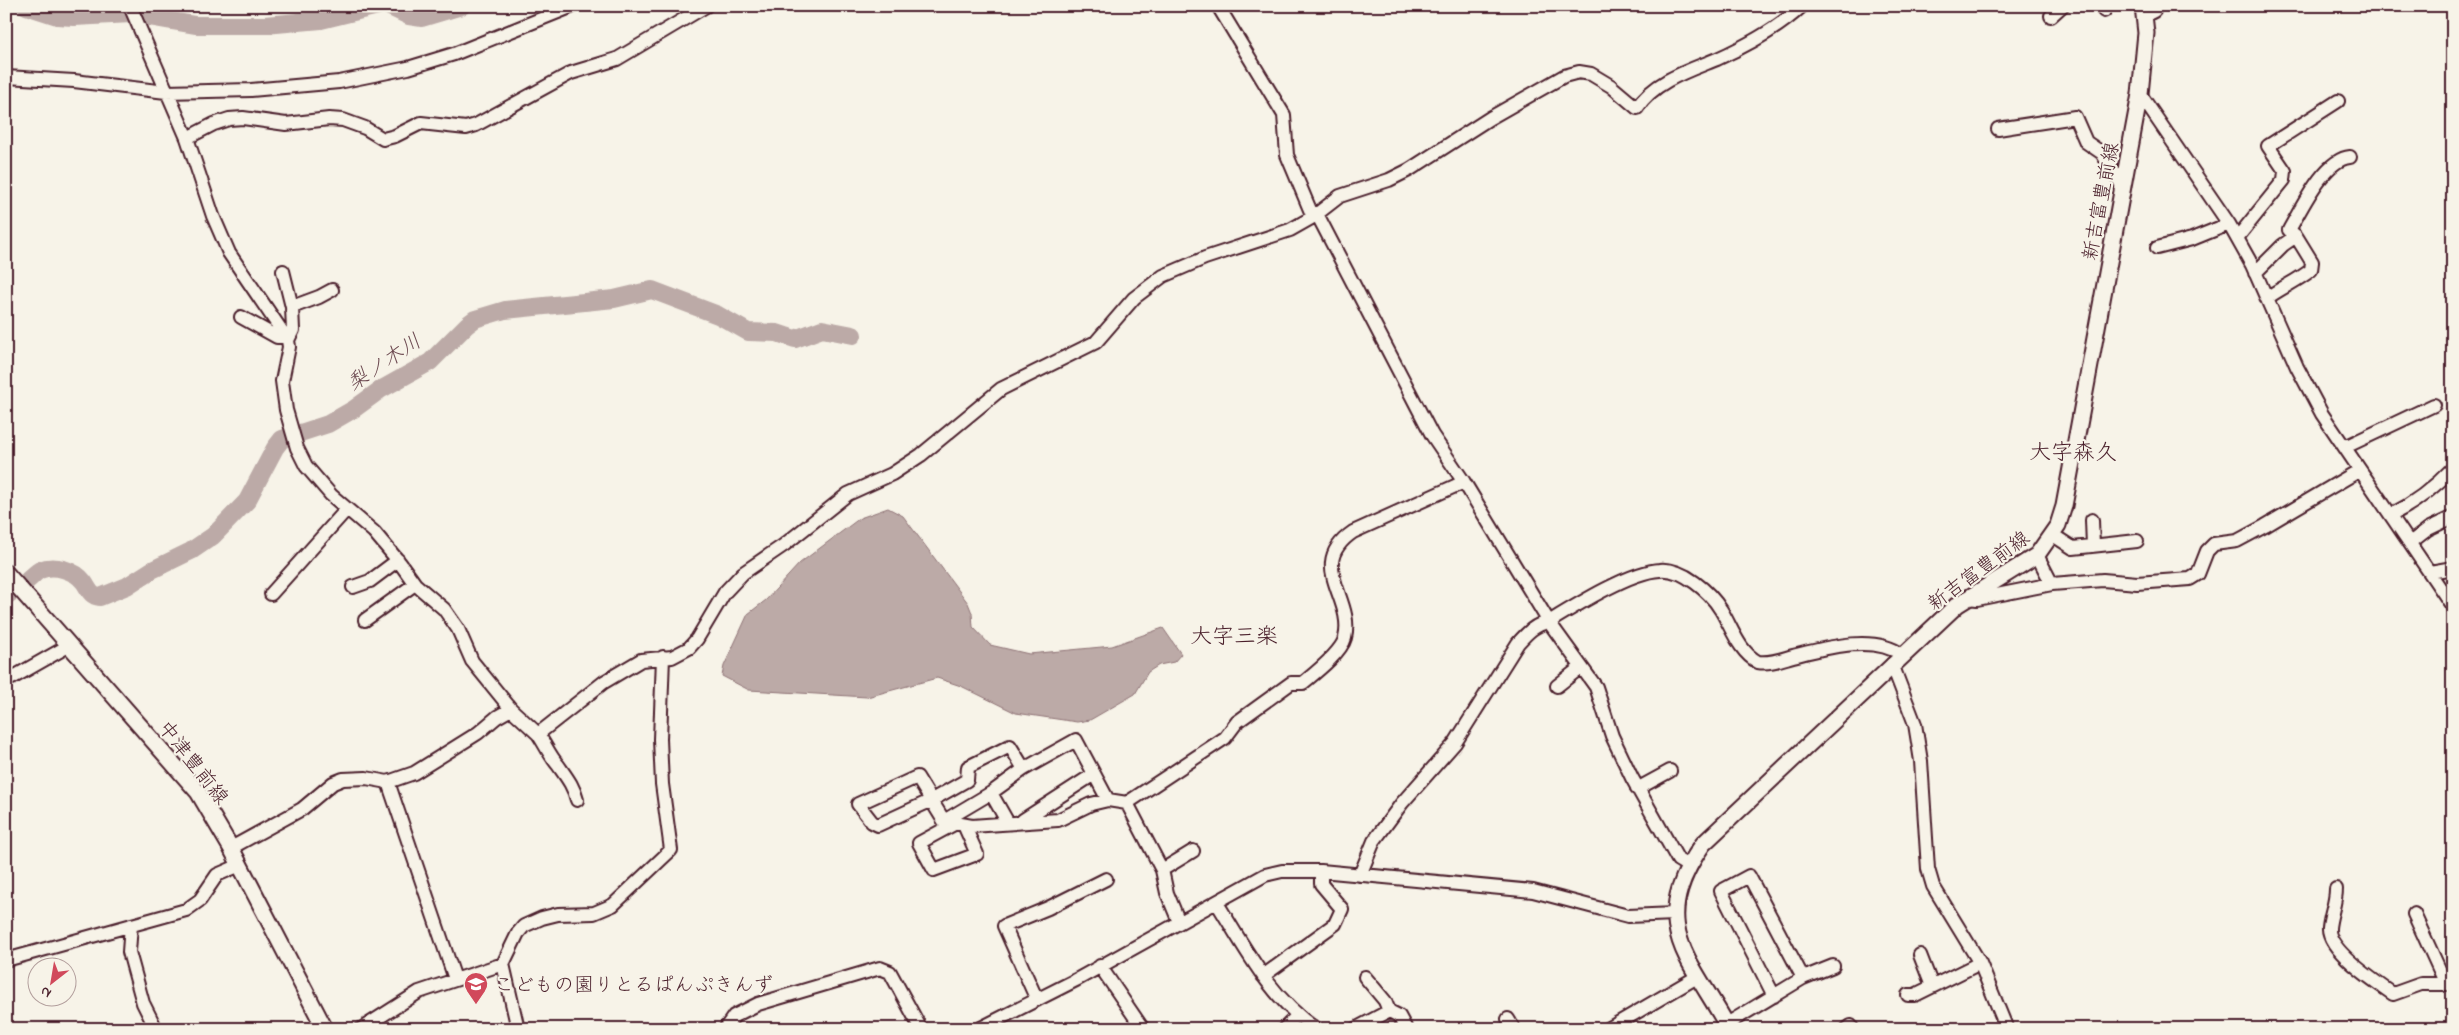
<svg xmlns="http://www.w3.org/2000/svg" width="2459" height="1035" font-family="'Indie Flower','Klee One',sans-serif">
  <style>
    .water { fill: #bcaaa7; stroke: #8e7275 }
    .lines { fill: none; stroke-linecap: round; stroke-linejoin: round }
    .river { stroke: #bcaaa7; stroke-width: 18 }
    .minor-casing { stroke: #4a1f2b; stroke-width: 16 }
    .major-casing { stroke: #4a1f2b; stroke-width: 19 }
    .minor { stroke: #f7f3e8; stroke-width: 12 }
    .major { stroke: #f7f3e8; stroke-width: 15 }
    .labels { text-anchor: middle; stroke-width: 4.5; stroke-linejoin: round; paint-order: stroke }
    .street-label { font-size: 20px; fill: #4a1f2b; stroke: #f7f3e8 }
    .poi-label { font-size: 20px; fill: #4a1f2b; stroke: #f7f3e8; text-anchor: start }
    .water-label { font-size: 21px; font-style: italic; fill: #6c4950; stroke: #f7f3e8 }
    .quarter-label { font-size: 22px; fill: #4a1f2b; stroke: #f7f3e8 }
  </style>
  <rect width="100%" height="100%" fill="#f7f3e8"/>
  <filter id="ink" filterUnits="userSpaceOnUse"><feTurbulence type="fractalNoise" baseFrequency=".02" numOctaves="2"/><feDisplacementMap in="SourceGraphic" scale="10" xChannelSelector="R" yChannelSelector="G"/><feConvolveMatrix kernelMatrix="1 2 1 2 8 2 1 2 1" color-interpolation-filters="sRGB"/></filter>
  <g filter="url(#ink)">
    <!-- water -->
    <path class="water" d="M888 508 903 516 968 603 972 613 973 627 990 645 1029 654 1112 646 1163 628 1181 654 1174 662 1159 665 1148 672 1135 694 1090 720 1077 722 1016 713 961 686 937 678 867 697 749 690 722 676 724 666 748 614 766 600 800 563 860 518Z"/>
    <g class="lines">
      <!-- river -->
      <path class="river" d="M26 6 57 16 74 17 131 14 195 25H265L321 20 378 6
        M388 6 409 16 422 18 462 6
        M28 580C32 577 36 572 40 570 54 564 75 570 84 582 89 589 90 596 100 597L127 586 152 570 191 551 213 536 247 501 275 448 282 439 328 424 354 409 380 390 430 362 467 325 475 319 505 310 614 299 652 290 718 315 748 332 777 333 795 339 822 329 853 335
        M6 596 12 592"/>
      <!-- minor casing -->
      <g class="minor-casing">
        <path id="minor" d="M130 6 187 138 213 216 229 253 288 340 289 347 282 381 286 410 297 448 306 466 331 495 374 532 400 563 415 584 444 609 458 629 472 661 511 709 538 734 604 682 641 660 672 657 689 648 697 639 725 592 743 573 784 545 848 494 892 474 921 455 1001 389 1096 342 1134 298 1163 276 1205 258 1290 230 1313 217 1340 196 1389 180 1409 170 1490 118 1564 76 1579 72 1591 74 1611 86 1637 108C1654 81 1690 70 1717 59 1748 45 1778 29 1802 6
          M1218 6 1284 115 1287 155 1313 217
          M2101 6 2104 11
          M2051 16 2062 6
          M2144 16 2154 11 2156 6
          M6 77 74 81 166 92 251 90 339 82 408 68 454 54 573 6
          M2140 94 2229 224 2252 265 2297 367 2322 414 2453 607
          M1998 129 2075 117 2086 142 2102 153 2123 187
          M187 138 214 124 229 119 243 118 286 124 329 119 343 120 365 128 383 139 395 136 421 123 466 128 476 125 571 73 617 59 706 6
          M1317 214 1432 435 1464 482 1549 622 1596 687 1612 736 1632 778 1678 860 1688 866
          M2296 236 2289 230C2301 210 2324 159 2350 157
          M2237 238 2284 180 2285 171 2268 146 2338 101
          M2157 248 2192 239 2229 224
          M283 271 292 307
          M2255 273 2283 245 2296 236 2312 262 2311 270C2297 281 2281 288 2267 298
          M241 317 277 337H286
          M288 340 293 330 292 307 319 297 332 290
          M2345 447 2434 405
          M2391 515C2415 503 2434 488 2453 468
          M2092 520 2093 546
          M2053 535 2073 548 2137 541
          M2410 543 2428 529 2453 517
          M2037 555 2052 584 2103 580 2137 583 2190 579 2198 574 2207 551 2214 544 2237 541 2265 526 2360 470
          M2430 572 2453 568
          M353 587 370 581 398 560
          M271 594 347 509
          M1968 598 1977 599 2052 584
          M365 620 415 584
          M1892 664 1915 724 1921 761 1928 869 1933 886 1980 963 2007 1029
          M12 678 70 645
          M1557 686 1581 667
          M538 734C545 744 550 756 558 765 567 778 573 785 577 800
          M1024 769 1010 746 968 767 967 780 930 801 878 825 872 822 858 804 917 777 944 821 972 826 1058 820 1091 804 1108 800 1127 803 1225 738 1237 722 1291 683H1303C1315 673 1341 653 1345 638 1355 598 1305 565 1353 532L1464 482
          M388 782 455 979
          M1637 789 1670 771
          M991 793 1008 823
          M1127 803 1162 870 1167 893 1179 922
          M1023 820 1094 774
          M944 821 991 793 1024 769 1076 740 1108 800
          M956 823 919 843 934 870 977 854 964 825
          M231 848 302 809 333 783 343 779 366 778 388 782 414 773 478 733 497 717 511 709
          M1162 870 1193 851
          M1360 875 1374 841 1402 803 1455 743 1518 643C1527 633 1535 624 1549 622 1575 606 1631 571 1660 570 1683 568 1710 592 1721 610 1732 628 1739 652 1758 662 1770 664 1782 659 1793 656 1825 648 1874 634 1902 655
          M2336 889C2336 903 2330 915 2329 928 2327 950 2377 983 2393 994L2421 984H2446
          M1217 903C1245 948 1271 999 1316 1029
          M2414 914 2446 984H2453
          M131 925 129 952 143 1003 156 1029
          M1920 955 1932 986
          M6 960 186 910 200 900 217 875 240 865
          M1100 966 1143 1029
          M1263 976 1335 924 1342 909 1321 884V871
          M1365 977 1385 1001 1389 1011
          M1908 995H1915L1980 963
          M1774 996 1721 891 1749 876 1803 978
          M1037 1000 1004 926 1048 908 1106 879
          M1508 1019 1514 1029
          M1727 1024 1803 978 1833 966
          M361 1029 419 992 503 964
          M518 1029 503 964 518 933 524 926 542 918 558 914 594 913 613 905 671 850 662 784 660 739 663 657
          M725 1029 734 1016 758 1004 880 968 890 972 921 1029
          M979 1029 1076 980 1265 875 1282 871H1321L1533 891 1628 916 1675 914
          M1284 1029 1297 1016
          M1355 1029 1389 1011 1399 1016 1406 1029
          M1608 1029 1697 977
          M1847 1029 1851 1026"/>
      </g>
      <!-- major casing -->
      <g class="major-casing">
        <path id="major" d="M6 573 198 792 231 848 325 1029
          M1729 1029C1690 957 1646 926 1703 844L1957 605 2037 555 2058 525 2064 506 2140 94 2146 33 2143 6"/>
      </g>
      <!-- minor -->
      <use href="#minor" class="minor"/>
      <!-- major -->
      <use href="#major" class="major"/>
    </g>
  </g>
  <!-- icons -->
  <defs>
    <g id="school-pin" transform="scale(1.25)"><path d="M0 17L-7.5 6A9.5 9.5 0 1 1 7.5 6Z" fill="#d1495b" stroke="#f7f3e8"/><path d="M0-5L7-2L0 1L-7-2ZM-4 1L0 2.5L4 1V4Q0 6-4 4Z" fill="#fff"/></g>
  </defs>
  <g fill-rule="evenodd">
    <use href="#school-pin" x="476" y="984"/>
  </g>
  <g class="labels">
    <!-- street labels -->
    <g class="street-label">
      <text transform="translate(2100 201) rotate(-79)" y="7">新吉富豊前線</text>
      <text transform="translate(1978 570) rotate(-36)" y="7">新吉富豊前線</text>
      <text transform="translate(194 762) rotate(52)" y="7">中津豊前線</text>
    </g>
    <!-- poi labels -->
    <g class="poi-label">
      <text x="494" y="991">こどもの園りとるぱんぷきんず</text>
    </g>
    <!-- water labels -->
    <g class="water-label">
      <text transform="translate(384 362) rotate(-34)" y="7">梨ノ木川</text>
    </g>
    <!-- quarter labels -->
    <g class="quarter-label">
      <text x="2073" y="459">大字森久</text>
      <text x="1234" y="643">大字三楽</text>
    </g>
  </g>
  <!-- margin -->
  <rect width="2459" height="1035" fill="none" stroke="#f7f3e8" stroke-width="25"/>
  <rect x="12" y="12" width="2434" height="1010" fill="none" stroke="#4a1f2b" stroke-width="2" filter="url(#ink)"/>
  <!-- north arrow -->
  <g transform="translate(52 982) rotate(211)"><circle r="24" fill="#f7f3e8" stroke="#b29e9c"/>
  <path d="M0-4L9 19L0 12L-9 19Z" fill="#d1495b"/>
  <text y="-8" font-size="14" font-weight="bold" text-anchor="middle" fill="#4a1f2b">N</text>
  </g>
</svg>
